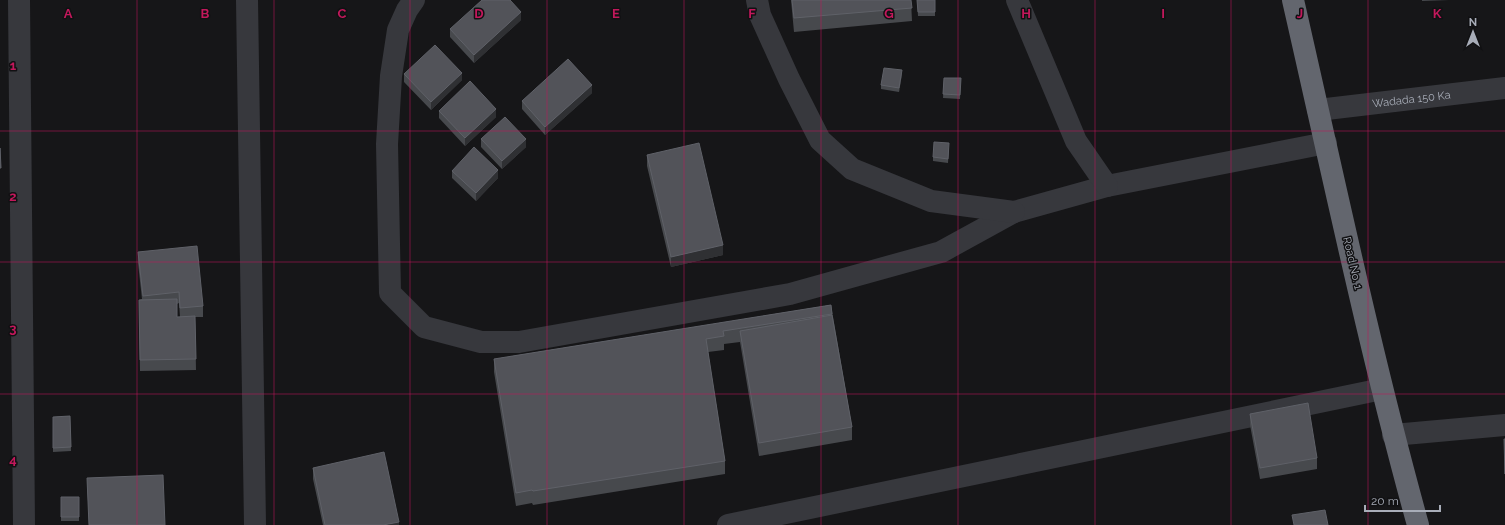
<svg xmlns="http://www.w3.org/2000/svg" width="1505" height="525" font-family="Raleway,sans-serif">
  <style>
    .lines { fill: none; stroke-linecap: round; stroke-linejoin: round }
    .minor { stroke: #37383d; stroke-width: 22 }
    .highway { stroke: #63666e; stroke-width: 22 }
    .wall { fill: #47494d; fill-rule: evenodd }
    .shaded-wall { fill: #2f3033 }
    .building { fill: #525359; stroke: #5f6168 }
    .grid { fill: none; stroke: #c2185b; stroke-width: 1; stroke-opacity: 0.55 }
    .labels { text-anchor: middle; stroke-width: 3; stroke-linejoin: round; paint-order: stroke }
    .street-label { font-size: 11px; fill: #a8adb8; stroke: #111113 }
    .grid-label { font-size: 13px; text-anchor: middle; font-weight: bold; fill: #c2185b; stroke: #111113; stroke-width: 3; stroke-linejoin: round; paint-order: stroke }
  </style>
  <rect width="100%" height="100%" fill="#161618"/>
  <g class="lines">
    <!-- minor -->
    <g class="minor">
      <path d="M19 0 24 525"/>
      <path d="M247 0 255 525"/>
      <path d="M414 0 407 10 398 30 391 76 387 144 390 293 424 327 481 342H519L790 294 941 252 1014 212 1107 186 1326 143"/>
      <path d="M757 0 760 15 789 79 820 140 852 169 931 201 1014 212"/>
      <path d="M1017 0 1076 141 1107 186"/>
      <path id="s1" d="M1318 110 1505 88"/>
      <path d="M1393 435 1505 425"/>
      <path d="M728 525 1382 389"/>
    </g>
    <!-- highway -->
    <path class="highway" d="M1293 0C1333 175 1370 352 1418 525"/>
  </g>
  <!-- wall -->
  <path class="wall" d="M791 0H911L912 21 794 32Z
    M917 0H935V16H918Z
    M1422 0H1449L1422 1Z
    M521 20 474 63 450 37V29Z
    M404 74 462 80 431 110 404 82Z
    M902 74 899 92 881 89V85Z
    M944 78H961L960 99 943 98Z
    M592 93 545 135 522 109V101Z
    M439 111 496 117 465 146 439 118Z
    M481 139 526 147 502 169 481 147Z
    M949 148 948 163 933 161V157Z
    M647 155 723 255 671 267 647 166Z
    M452 171 498 178 476 201 452 178Z
    M138 252 203 306V317H195L196 370 140 371 139 300 142 299 138 263ZM179 303 180 317H177V304Z
    M831 305 852 427V440L759 456 740 342 724 344V350L708 352 725 461V474L533 505 532 503 516 506 494 372V359Z
    M1250 414 1317 458V469L1260 479 1250 425Z
    M70 416 71 451 53 452V417Z
    M313 468 399 525H323L313 479Z
    M87 478 165 525H89Z
    M61 497H79V521H61Z"/>
  <!-- shaded-wall -->
  <path class="shaded-wall" d="M521 12V20L474 63V55Z
    M902 70V74L899 92V88Z
    M462 73V80L431 110V102Z
    M592 85V93L545 135V127Z
    M496 109V117L465 146V138Z
    M526 139V147L502 169V161Z
    M498 170V178L476 201V193Z
    M723 245V255L671 267V257Z
    M399 522V525H383Z"/>
  <!-- building -->
  <path class="building" d="M482 0H510L521 12 474 55 450 29Z
    M792 0H911L912 8 794 18Z
    M917 0H935V12H918Z
    M435 45 462 73 431 102 404 74Z
    M568 59 592 85 545 127 522 101Z
    M884 68 902 70 899 88 881 85Z
    M944 78H961L960 95 943 94Z
    M470 81 496 109 465 138 439 111Z
    M505 117 526 139 502 161 481 139Z
    M934 142 949 143 948 159 933 157Z
    M699 143 723 245 671 257 647 155Z
    M474 147 498 170 476 193 452 171Z
    M0 148 1 168H0Z
    M197 246 203 306 180 308 179 292 143 296 138 252Z
    M177 299V317L195 316 196 359 140 360 139 300Z
    M831 305 832 314 723 331 724 336 706 339 725 461 533 491 532 490 516 493 494 359Z
    M832 315 852 427 759 443 740 331Z
    M1308 403 1317 458 1260 468 1250 414Z
    M70 416 71 447 53 448V417Z
    M1504 439H1505V474Z
    M384 452 399 522 383 525H325L313 468Z
    M163 475 165 525H89L87 478Z
    M61 497H79V517H61Z
    M1325 510 1328 525H1294L1292 515Z"/>
  <!-- grid -->
  <path class="grid" d="M137 0V525M274 0V525M410 0V525M547 0V525M684 0V525M821 0V525M958 0V525M1095 0V525M1231 0V525M1368 0V525M0 131H1505M0 262H1505M0 394H1505"/>
  <g class="labels">
    <!-- street labels -->
    <g class="street-label">
      <text dy="4" stroke="none"><textPath href="#s1" startOffset="94">Wadada 150 Ka</textPath></text>
      <text transform="translate(1353 263) rotate(77)" y="4">Road No. 1</text>
    </g>
  </g>
  <g class="grid-label">
    <text x="68" y="18">A</text>
    <text x="205" y="18">B</text>
    <text x="342" y="18">C</text>
    <text x="479" y="18">D</text>
    <text x="616" y="18">E</text>
    <text x="752" y="18">F</text>
    <text x="889" y="18">G</text>
    <text x="1026" y="18">H</text>
    <text x="1163" y="18">I</text>
    <text x="1300" y="18">J</text>
    <text x="1437" y="18">K</text>
    <text x="13" y="70">1</text>
    <text x="13" y="201">2</text>
    <text x="13" y="333">3</text>
    <text x="13" y="464">4</text>
  </g>
  <!-- north arrow -->
  <g transform="translate(1473 32)" stroke="#111113" stroke-width="3" paint-order="stroke">
  <path d="M0-3L7 15L0 10L-7 15Z" fill="#a8adb8"/>
  <text y="-6" font-size="11" font-weight="bold" text-anchor="middle" fill="#a8adb8">N</text>
  </g>
  <!-- scale -->
  <path d="M1365 505v6h75v-6" fill="none" stroke="#a8adb8" stroke-width="2"/>
  <text x="1371" y="505" font-size="12" fill="#a8adb8" stroke="#111113" stroke-width="3" paint-order="stroke">20 m</text>
</svg>
